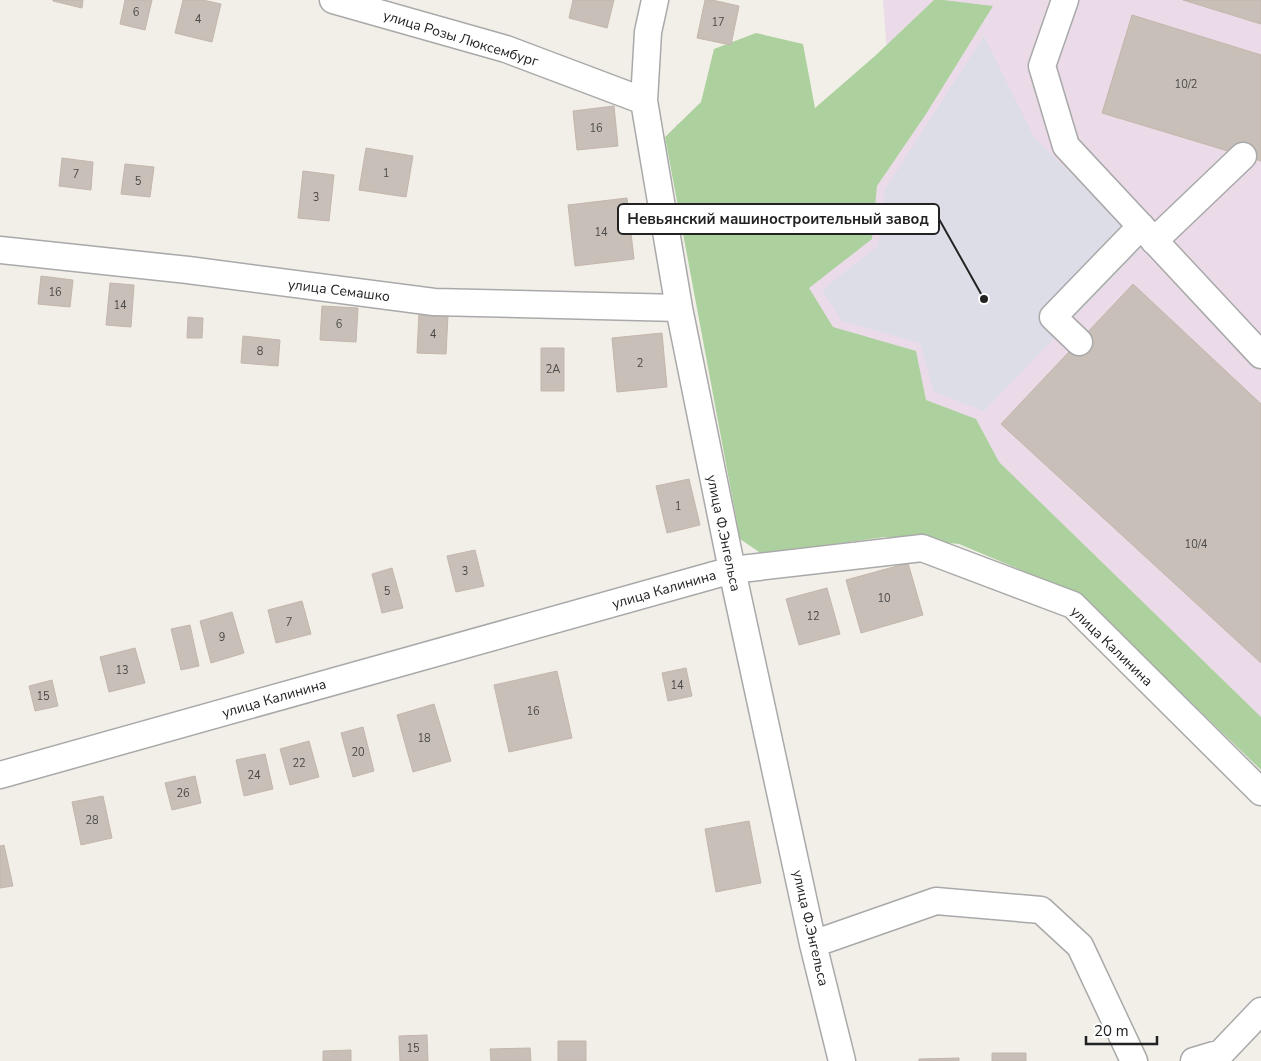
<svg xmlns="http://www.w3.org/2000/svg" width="1261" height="1061" font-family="'Nunito Sans',sans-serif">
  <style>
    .industrial { fill: #ebdbe8 }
    .forest { fill: #add19e }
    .plaza { fill: #dddde8 }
    .building { fill: #c7bfb8; stroke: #c4b6ab }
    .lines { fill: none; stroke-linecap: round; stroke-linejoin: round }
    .minor-casing { stroke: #a9a9a9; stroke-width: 29 }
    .minor { stroke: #fff; stroke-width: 26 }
    .labels { text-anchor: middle; stroke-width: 4; stroke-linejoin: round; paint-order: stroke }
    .number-label { font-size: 11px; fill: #4b4948 }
    .street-label { font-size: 14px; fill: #222; stroke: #fff }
    .leader { fill: none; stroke: #222; stroke-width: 2 }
    .callout-dot { fill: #222; stroke: #fff; stroke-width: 2 }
    .callout { fill: #fff; stroke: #222; stroke-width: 2 }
    .callout-label { font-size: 15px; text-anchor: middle; font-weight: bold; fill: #222 }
  </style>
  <rect width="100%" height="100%" fill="#f2efe9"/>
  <!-- industrial -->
  <path class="industrial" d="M883 0H1261V744L982 473 742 496 676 124 814 115 887 53Z"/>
  <!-- forest -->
  <path class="forest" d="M934 0H943L993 6 926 114 877 186 872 239 809 288 833 327 916 351 926 400 976 419 999 462 1261 717V770L1080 595 959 544 885 537 762 554 740 539 665 137 701 102 714 49 756 33 803 44 815 108 876 55Z"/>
  <!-- plaza -->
  <path class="plaza" d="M984 36 1034 137 1143 246 984 411 934 392 920 343 842 321 822 290 878 246 885 189Z"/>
  <!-- building -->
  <path class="building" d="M53 0H83L82 8 53 1Z
    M125 0H152L145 30 120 24Z
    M183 0H203L221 4 212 42 175 33Z
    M573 0H614L607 28 569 18Z
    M705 0H712L739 6 731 45 697 38Z
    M1183 0H1261V24Z
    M1132 15 1261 55V161L1102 113Z
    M614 106 618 146 577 150 573 111Z
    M366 148 413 156 406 197 359 190Z
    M62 158 93 162 91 190 59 186Z
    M125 164 154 167 150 197 121 194Z
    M303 171 334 175 329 221 298 218Z
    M627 198 634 259 575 266 568 205Z
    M41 276 73 280 70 307 38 304Z
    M110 283 134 285 131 327 106 325Z
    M1133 284 1261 404V663L1001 424Z
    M322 306 358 308 356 342 320 340Z
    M419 313 448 315 446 354 417 353Z
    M188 317 203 318 202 338H187Z
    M662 333 667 387 617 392 612 338Z
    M243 336 280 340 278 366 241 363Z
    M541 348H564V391H541Z
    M689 479 700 525 667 533 656 486Z
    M475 550 484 586 456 592 447 556Z
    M908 563 923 615 861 633 846 580Z
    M392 568 403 608 382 613 372 574Z
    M827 588 840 634 799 645 786 599Z
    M302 601 311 634 276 643 268 610Z
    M232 612 244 653 211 663 200 621Z
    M190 625 199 666 181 670 171 629Z
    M135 648 145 683 109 692 100 657Z
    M686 668 692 696 668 701 662 673Z
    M557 671 572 738 509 752 494 685Z
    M52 680 58 706 35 711 29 686Z
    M434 704 451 761 413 772 397 715Z
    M363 727 374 771 353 777 341 733Z
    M309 741 319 777 290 785 280 749Z
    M265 754 273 789 244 796 236 760Z
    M195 776 201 803 172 810 165 783Z
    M103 796 112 838 81 845 72 802Z
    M749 821 761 883 716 892 705 829Z
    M4 845 13 886 0 888V846Z
    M427 1035 428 1061H400L399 1036Z
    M558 1041H586V1061H558Z
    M530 1048 531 1061H491L490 1049Z
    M351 1050V1061H323V1051Z
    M992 1053H1026V1061H992Z
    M959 1058V1061H919V1059Z"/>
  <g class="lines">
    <!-- minor casing -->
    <g class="minor-casing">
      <path id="minor" d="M333 0 506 49 644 101
        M655 0 648 32 644 101 679 308 732 570 813 944 842 1061
        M1065 0 1042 66 1066 146 1261 355
        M1154 241 1243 156
        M0 250 188 270 434 302 679 308
        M1079 342 1053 317 1141 226
        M0 775 732 570 922 548 1073 605 1261 792
        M813 944 936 901 1041 910 1080 946 1134 1061
        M1194 1061 1221 1053 1261 1011"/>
    </g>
    <!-- minor -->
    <use href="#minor" class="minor"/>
  </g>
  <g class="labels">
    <!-- number labels -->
    <g class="number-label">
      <text x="136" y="16">6</text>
      <text x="198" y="23">4</text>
      <text x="718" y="26">17</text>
      <text x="1186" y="88">10/2</text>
      <text x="596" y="132">16</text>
      <text x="386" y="177">1</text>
      <text x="76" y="178">7</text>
      <text x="138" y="185">5</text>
      <text x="316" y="201">3</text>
      <text x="601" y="236">14</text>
      <text x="55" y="296">16</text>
      <text x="120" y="309">14</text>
      <text x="339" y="328">6</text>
      <text x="433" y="338">4</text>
      <text x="260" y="355">8</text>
      <text x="640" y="367">2</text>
      <text x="553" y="373">2А</text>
      <text x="678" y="510">1</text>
      <text x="1196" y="548">10/4</text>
      <text x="465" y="575">3</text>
      <text x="387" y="595">5</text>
      <text x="884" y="602">10</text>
      <text x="813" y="620">12</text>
      <text x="289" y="626">7</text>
      <text x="222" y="641">9</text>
      <text x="122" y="674">13</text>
      <text x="677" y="689">14</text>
      <text x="43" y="700">15</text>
      <text x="533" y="715">16</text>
      <text x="424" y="742">18</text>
      <text x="358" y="756">20</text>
      <text x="299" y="767">22</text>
      <text x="254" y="779">24</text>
      <text x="183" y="797">26</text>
      <text x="92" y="824">28</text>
      <text x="413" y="1052">15</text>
    </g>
    <!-- street labels -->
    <g class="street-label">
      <text transform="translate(461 38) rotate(17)" y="5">улица Розы Люксембург</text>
      <text transform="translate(339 290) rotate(7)" y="5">улица Семашко</text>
      <text transform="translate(724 533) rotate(78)" y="5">улица Ф.Энгельса</text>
      <text transform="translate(664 589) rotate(-16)" y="5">улица Калинина</text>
      <text transform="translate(1112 646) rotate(44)" y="5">улица Калинина</text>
      <text transform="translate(274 698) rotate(-16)" y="5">улица Калинина</text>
      <text transform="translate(811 928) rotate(77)" y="5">улица Ф.Энгельса</text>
    </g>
  </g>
  <!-- callouts -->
  <path class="leader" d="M984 299L939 219"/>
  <circle class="callout-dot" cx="984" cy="299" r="5"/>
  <rect class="callout" x="618" y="204" width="321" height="30" rx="5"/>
  <g class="callout-label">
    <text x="778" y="224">Невьянский машиностроительный завод</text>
  </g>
  <!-- scale -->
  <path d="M1086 1036v8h71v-8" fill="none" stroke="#222222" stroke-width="2.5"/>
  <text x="1094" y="1036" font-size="15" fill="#222222" stroke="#ffffff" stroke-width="4" paint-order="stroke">20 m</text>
</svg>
